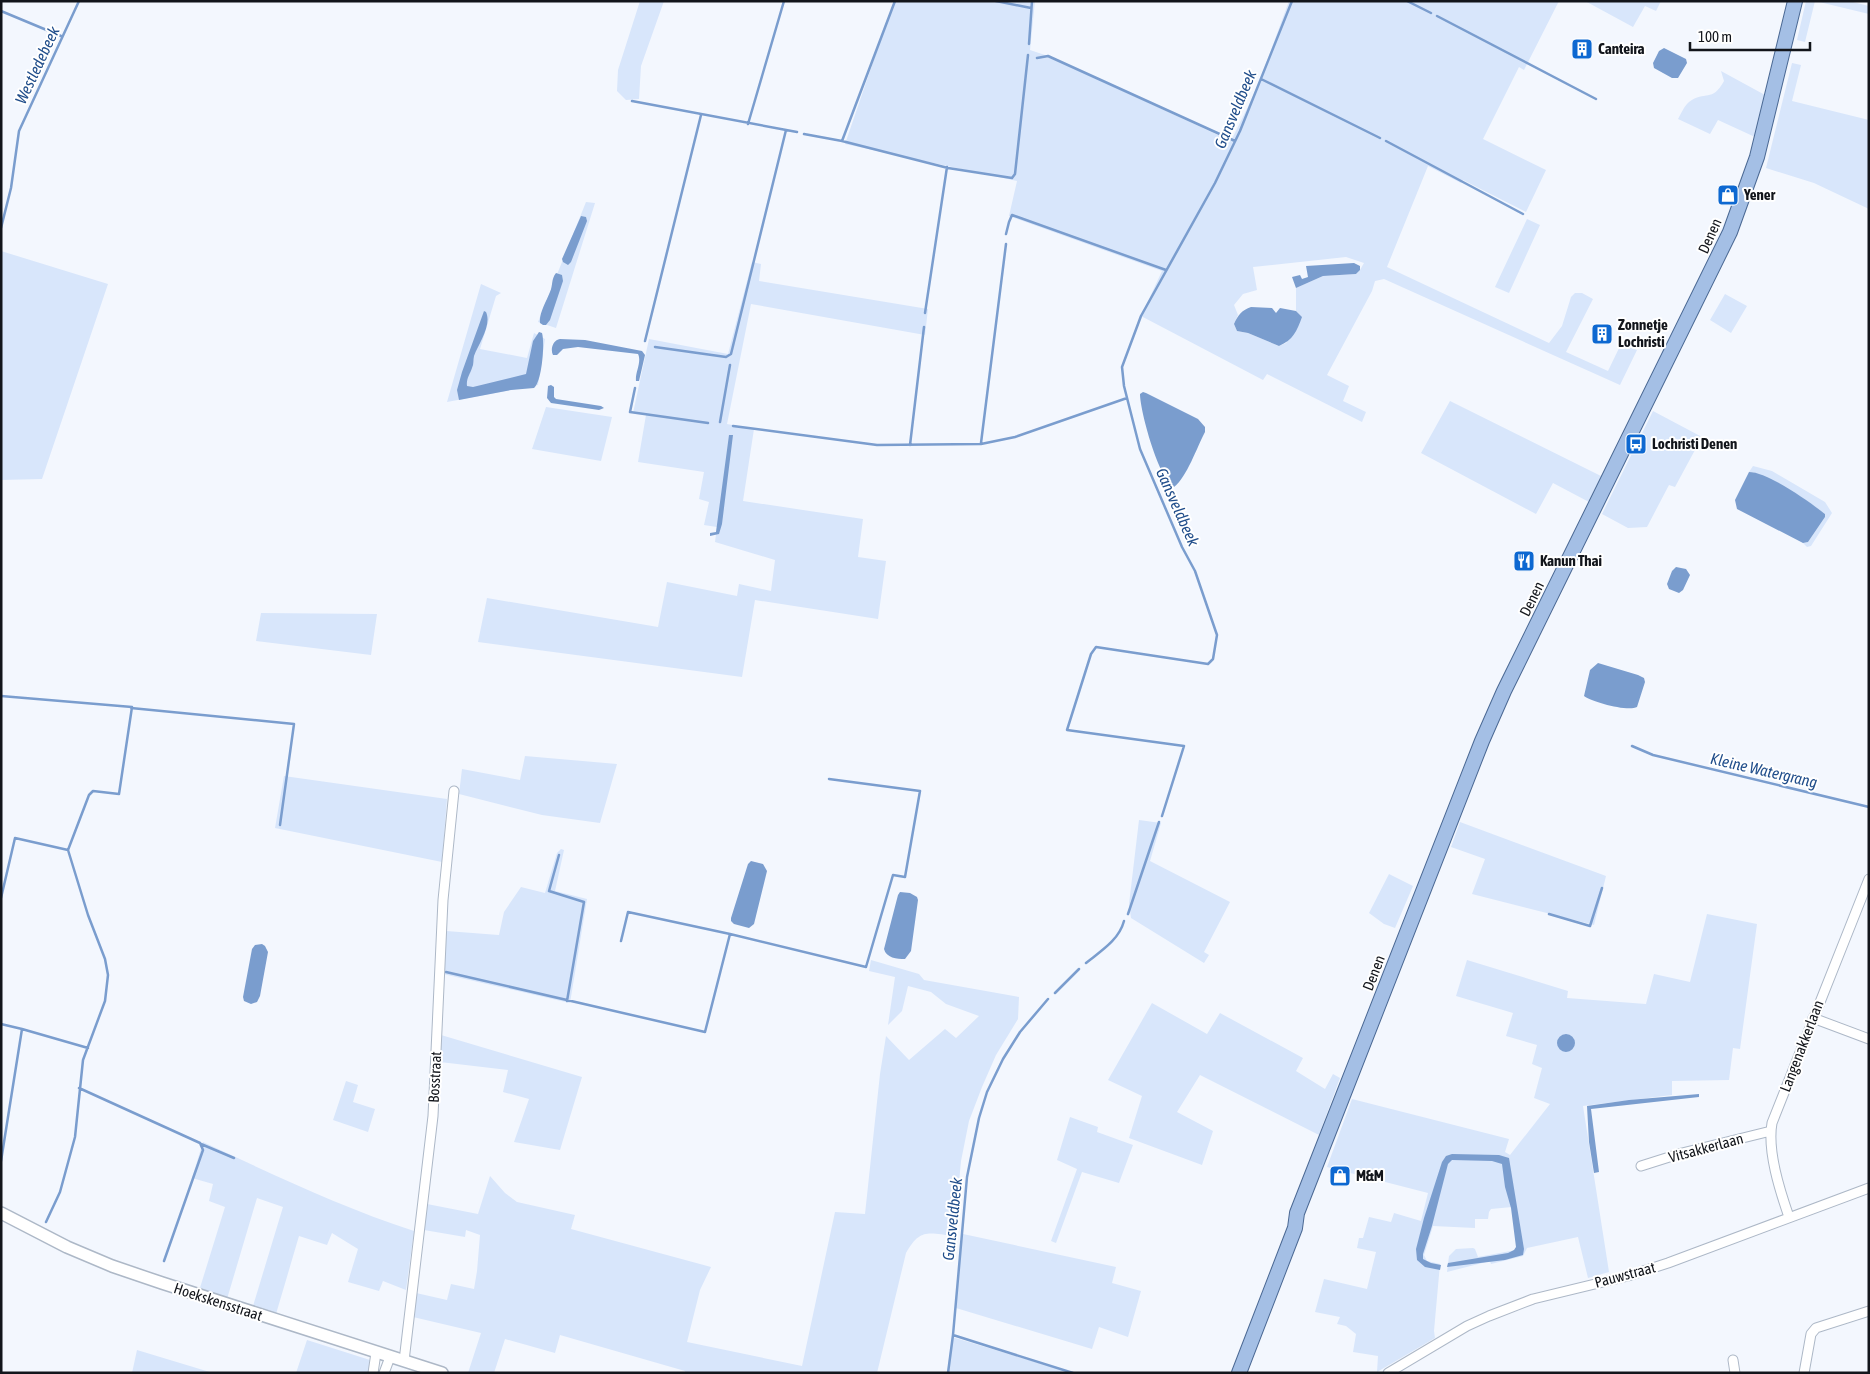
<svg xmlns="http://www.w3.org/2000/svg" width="1870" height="1374" font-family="'Asap Condensed',sans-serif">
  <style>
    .green { fill: #d8e6fb; fill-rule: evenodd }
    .water { fill: #7a9dce }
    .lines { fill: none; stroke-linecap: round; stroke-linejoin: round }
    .stream { stroke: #7a9dce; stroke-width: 2.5 }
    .minor-casing { stroke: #adb8c7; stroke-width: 11 }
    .tertiary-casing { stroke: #adb8c7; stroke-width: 14 }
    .primary-casing { stroke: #4a6893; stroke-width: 16 }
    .minor { stroke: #fff; stroke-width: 9 }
    .tertiary { stroke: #fff; stroke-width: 11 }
    .primary { stroke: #a4bfe5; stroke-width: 14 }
    .labels { text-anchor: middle; stroke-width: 4; stroke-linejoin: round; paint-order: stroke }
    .poi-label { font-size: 15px; font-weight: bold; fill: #12151b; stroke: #fff; text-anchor: start }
    .street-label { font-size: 15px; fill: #12151b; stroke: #fff }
    .water-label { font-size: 16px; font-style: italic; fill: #214e8b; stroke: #fff }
  </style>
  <rect width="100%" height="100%" fill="#f3f7fe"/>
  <!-- green -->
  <path class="green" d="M640 1H664L641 66 639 99 626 100 617 91 618 70Z
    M894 1H1035L1030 50 1045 55 1231 141 1257 88 1289 1H1559L1524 70 1519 67 1483 139 1546 170 1526 212 1463 180 1461 183 1428 166 1387 267 1549 343 1562 326 1571 297 1575 293H1582L1593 299 1566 352 1608 371 1621 344 1637 350 1620 385 1384 279 1375 281 1372 291 1327 375 1349 386 1343 401 1366 412 1362 422 1267 374 1263 380 1141 316 1162 271 1009 216 1017 181 845 144ZM1346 257 1364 263 1360 270 1356 274 1323 276 1296 288V311L1301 317 1286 343 1279 346 1248 333 1237 331 1234 324 1238 315 1234 305 1243 294 1257 290 1253 267Z
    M1585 1H1661L1656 11 1645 6 1633 27Z
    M1806 1H1815L1805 42 1797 40Z
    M1815 1H1849L1869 6V14Z
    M1792 63 1801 65 1792 101 1869 120V209L1814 183 1766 168Z
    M1721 71 1765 95 1755 137 1718 120 1710 134 1678 119C1681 114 1684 106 1689 102 1705 90 1712 103 1724 81Z
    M586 202 595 203 556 328 538 322Z
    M1527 219 1540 225 1509 293 1495 287Z
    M1 251 108 284 42 479 1 480Z
    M752 262 761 264 759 281 928 309 925 335 751 304 727 424 754 429 743 501 863 519 858 557 886 561 878 619 755 600 742 677 478 642 487 598 658 627 667 582 737 596 739 584 771 591 775 560 715 542 717 527 704 525 709 502 699 499 704 472 638 462 646 415 633 413 649 339 728 354Z
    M481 284 501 293 496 296 480 349 527 358 534 333 545 339 538 385 447 402Z
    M1725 294 1747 306 1731 333 1710 320Z
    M1450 401 1601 476 1589 502 1553 483 1536 514 1421 453Z
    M546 407 612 417 601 461 532 449Z
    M1653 411 1702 437 1675 487 1669 485 1647 527 1628 528 1602 514Z
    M1753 466 1772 471 1825 502 1832 513 1811 546 1807 547 1803 543 1808 542 1825 517V514L1800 496 1753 472H1749Z
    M261 613 377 614 371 655 256 641Z
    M525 756 617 764 600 823 542 815 459 794 462 769 520 780Z
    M284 776 447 799 442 862 275 828Z
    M1139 820 1161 823 1150 861 1230 902 1204 952 1209 955 1204 963 1131 918 1129 904Z
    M1460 822 1606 876 1594 925 1472 894 1485 859 1451 847Z
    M561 849 564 850 555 891 587 899 570 1003 443 974 446 931 499 935 504 912 521 887 545 893 557 853Z
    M1389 874 1413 886 1395 928 1384 924 1369 913Z
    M1707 914 1757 924 1740 1049 1733 1048 1729 1080 1672 1081V1095L1583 1106 1609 1272 1588 1278 1578 1237 1527 1248 1523 1256 1491 1264 1490 1261 1447 1272 1449 1256 1456 1249 1473 1248 1475 1249 1478 1257 1516 1250 1517 1246 1512 1207 1491 1209 1489 1212 1488 1219H1475V1228L1433 1226 1424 1255 1427 1261 1440 1264 1434 1331 1435 1338 1377 1372 1378 1356 1353 1352 1356 1334 1346 1326 1337 1324 1340 1317 1315 1312 1324 1279 1367 1289 1376 1252 1357 1248 1359 1238H1363L1369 1217 1391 1222 1394 1213 1421 1221 1428 1193 1327 1167 1352 1099 1509 1139 1505 1152 1510 1155 1550 1104 1534 1098 1542 1068 1532 1064 1537 1045 1506 1036 1513 1013 1456 996 1467 960 1568 991 1567 998 1646 1004 1654 974 1690 982Z
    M871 960 919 974 924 980 1019 997 1018 1019 996 1055 982 1087 969 1121 961 1161 954 1236C928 1233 920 1228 906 1253L877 1373H685V1371L560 1335 555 1353 505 1339 494 1373H468L481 1333 413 1317 416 1293 447 1300 451 1284 474 1289 477 1271 480 1235 466 1230 465 1237 424 1230 427 1204 478 1214 490 1176 505 1193 517 1202 575 1215 571 1229 711 1267 700 1290 687 1342 802 1366 835 1212 865 1214 880 1074 886 1036 909 1060 945 1029 956 1038 979 1016 946 1004 931 992 908 986 902 1011 888 1025 895 977 869 971Z
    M1152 1003 1207 1034 1220 1013 1303 1058 1296 1071 1325 1089 1333 1074 1340 1078 1319 1135 1200 1075 1177 1112 1213 1131 1202 1165 1129 1138 1142 1096 1108 1080Z
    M441 1035 582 1077 560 1150 514 1142 529 1099 503 1092 508 1070 440 1062Z
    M346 1081 358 1085 353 1102 375 1109 368 1132 333 1120Z
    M1070 1117 1098 1127 1097 1132 1133 1145 1119 1183 1082 1172 1056 1243 1051 1241 1077 1169 1057 1160Z
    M203 1142C272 1174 341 1207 414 1231L406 1290 383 1281 379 1291 348 1282 358 1249 332 1233 327 1245 299 1236 276 1314 253 1306 283 1207 257 1198 227 1299 199 1291 225 1207 209 1201 213 1184 192 1178Z
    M963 1234 1116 1267 1112 1283 1141 1291 1128 1337 1099 1327 1092 1349 956 1308 960 1243Z
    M952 1337 1072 1373H947Z
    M307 1340 370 1360V1373H296Z
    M137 1350 213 1373H132Z"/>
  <!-- water -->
  <path class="water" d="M1664 48 1686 59 1687 63 1678 78H1672L1654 68 1653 63 1659 51Z
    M581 216 586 217 587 221 571 262 568 265 563 262 562 259Z
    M1354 263 1360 266V270L1356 274 1323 276 1296 288 1292 277 1300 275 1302 279 1308 277 1306 266Z
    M556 273 562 275 563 281 550 320 546 325H543L540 323C539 313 546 302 550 292 553 286 551 279 556 273Z
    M1251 307 1272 308 1276 313 1280 308 1296 311 1302 317C1297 331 1293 340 1279 346L1248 333 1237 331 1234 324C1238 315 1242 310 1251 307Z
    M484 311 486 312C492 325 479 343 474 356 473 360 474 364 472 368 470 374 466 379 467 386L473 387 526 374 533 341 539 332 542 333C545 343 542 382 534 388L511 390 459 400 457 390 462 372Z
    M560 339 585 340 642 351 645 355 639 381H636C635 372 642 362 638 354L578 347 563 349 557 355H553C550 349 553 340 560 339Z
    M551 385 554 387V397L556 399 601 406 604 408 599 410 551 403 547 398 548 386Z
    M1143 392 1146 393 1198 419 1205 427V432C1197 447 1187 477 1174 487 1159 480 1140 411 1140 394Z
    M729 435H733L722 524 719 534 710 536V533L716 532Z
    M1749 472C1768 472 1810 502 1825 514V517L1808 542 1803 543 1737 509 1735 500Z
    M1676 567 1686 569 1690 575 1683 590 1679 593 1669 589 1667 584 1672 571Z
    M1598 663 1638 675 1644 678 1645 682 1637 707C1628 712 1592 702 1584 696L1590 670Z
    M751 861 763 864 767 871 754 924 749 928 734 924 731 921V918L748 864Z
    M900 892 910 893 917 897 918 900 911 951 905 959C897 959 886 958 884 949L898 895Z
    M262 944 265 946 268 952 260 996 257 1002 251 1004 244 1001 243 997 252 949 255 945Z
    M1557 1043a9 9 0 1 1 18 0a9 9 0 1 1-18 0Z
    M1699 1094V1097L1591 1109 1599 1172 1594 1173 1589 1142 1587 1106 1629 1100Z
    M1452 1154 1499 1155 1509 1158 1524 1249 1523 1255 1505 1260 1447 1267 1448 1263 1508 1253 1514 1250 1516 1247 1511 1208 1505 1187 1502 1164 1492 1161 1452 1160 1448 1164 1432 1226 1423 1254V1259L1431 1263 1441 1265 1440 1270 1425 1267 1417 1260 1416 1249 1424 1218 1442 1162 1446 1156Z"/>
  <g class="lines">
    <!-- stream -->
    <path class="stream" d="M996 1 1031 8
      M1407 1 1431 13
      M1 11 61 36
      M1437 16 1596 99
      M1029 44 1032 1
      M1037 58 1048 56 1235 141
      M1261 79 1380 138
      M632 101 797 132
      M748 124 784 1
      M804 134 842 141 948 168 1012 178 1015 174 1028 55
      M842 141 895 1
      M1386 141 1523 214
      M1 228 11 188 19 131 79 1
      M1006 234 1009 222 1012 215 1166 270
      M925 313 947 167
      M645 341 701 115
      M655 347 726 357 731 354 786 130
      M635 388 630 412 708 423
      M720 422 730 365
      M733 426 877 445 981 444 1015 437 1127 398
      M981 443 1006 244
      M910 445 924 327
      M1 696 132 707 119 794 93 791 89 795 68 850 88 915 105 959 108 975 105 1001 83 1060 75 1137 60 1192 46 1222
      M131 708 294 724 280 825
      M1632 746 1653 755 1869 807
      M1162 816 1184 746 1067 730 1091 654 1096 647 1208 664 1213 659 1217 635 1195 571 1182 547 1140 449 1124 386 1122 367 1141 316 1215 183 1240 131 1292 1
      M559 855 549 891 584 902 567 1001
      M1 898 15 838 68 850
      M1128 914 1159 822
      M1549 914 1590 926 1602 888
      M621 941 628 912 730 934
      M1086 963C1101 951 1119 940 1124 921
      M446 972 705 1032 730 934 866 967 893 875 905 877 920 791 829 779
      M1055 993 1079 969
      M1048 999 1020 1032 1003 1059 987 1092 979 1118 967 1177 953 1335 1073 1373
      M1 1024 22 1029
      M79 1088 200 1143 203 1150 164 1261
      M201 1144 234 1158
      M1 1161 22 1029 88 1048
      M948 1373 953 1335"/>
    <!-- minor casing -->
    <g class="minor-casing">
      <path id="minor" d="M1813 1018 1869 1039
        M1641 1166 1682 1153 1771 1131
        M1789 1217C1780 1191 1767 1151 1772 1123L1869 879
        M1733 1360 1735 1373
        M404 1361 433 1116 443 900 454 791
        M373 1373 376 1353
        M384 1373 390 1357
        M1388 1373 1467 1326 1489 1316 1533 1299 1628 1276 1668 1263 1869 1188
        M1804 1373 1811 1334 1816 1328 1869 1311"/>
    </g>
    <!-- tertiary casing -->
    <g class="tertiary-casing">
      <path id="tertiary" d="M1 1213 67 1247 112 1266 162 1283 442 1373"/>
    </g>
    <!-- primary casing -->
    <g class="primary-casing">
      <path id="primary" d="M1239 1373 1295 1228 1297 1213 1482 741 1504 691 1730 232 1757 157 1795 1"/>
    </g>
    <!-- minor -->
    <use href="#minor" class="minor"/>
    <!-- tertiary -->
    <use href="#tertiary" class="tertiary"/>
    <!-- primary -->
    <use href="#primary" class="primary"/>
  </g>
  <!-- icons -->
  <defs>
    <g id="building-square" transform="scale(1.125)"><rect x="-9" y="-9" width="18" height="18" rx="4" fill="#0d68d1" stroke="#fff"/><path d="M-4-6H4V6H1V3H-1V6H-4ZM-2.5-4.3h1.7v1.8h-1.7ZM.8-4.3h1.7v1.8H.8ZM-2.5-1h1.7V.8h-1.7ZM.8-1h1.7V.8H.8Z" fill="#fff"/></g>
    <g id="shop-square" transform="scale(1.125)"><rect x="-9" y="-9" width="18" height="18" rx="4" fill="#0d68d1" stroke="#fff"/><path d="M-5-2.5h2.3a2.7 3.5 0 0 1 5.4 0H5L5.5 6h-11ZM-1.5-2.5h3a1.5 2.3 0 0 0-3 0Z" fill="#fff"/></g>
    <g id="bus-square" transform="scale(1.125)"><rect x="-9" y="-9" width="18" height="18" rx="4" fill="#0d68d1" stroke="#fff"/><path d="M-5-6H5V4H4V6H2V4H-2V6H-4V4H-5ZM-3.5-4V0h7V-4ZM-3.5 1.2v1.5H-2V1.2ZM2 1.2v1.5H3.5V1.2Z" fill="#fff"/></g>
    <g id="restaurant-square" transform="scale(1.125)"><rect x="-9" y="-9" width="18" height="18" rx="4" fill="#0d68d1" stroke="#fff"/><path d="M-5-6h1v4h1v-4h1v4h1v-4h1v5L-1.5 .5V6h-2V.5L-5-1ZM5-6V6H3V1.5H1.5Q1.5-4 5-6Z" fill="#fff"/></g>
  </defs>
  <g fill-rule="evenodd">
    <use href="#building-square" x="1582" y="49"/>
    <use href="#shop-square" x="1728" y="195"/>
    <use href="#building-square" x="1602" y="334"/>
    <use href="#bus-square" x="1636" y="444"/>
    <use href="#restaurant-square" x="1524" y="561"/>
    <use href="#shop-square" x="1340" y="1176"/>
  </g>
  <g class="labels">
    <!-- poi labels -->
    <g class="poi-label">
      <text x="1598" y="54">Canteira</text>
      <text x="1744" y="200">Yener</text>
      <text x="1618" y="330">Zonnetje<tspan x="1618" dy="17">Lochristi</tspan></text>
      <text x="1652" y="449">Lochristi Denen</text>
      <text x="1540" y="566">Kanun Thai</text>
      <text x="1356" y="1181">M&amp;M</text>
    </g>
    <!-- street labels -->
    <g class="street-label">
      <text transform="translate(1710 236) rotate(-66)" y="5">Denen</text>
      <text transform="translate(1532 599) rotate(-64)" y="5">Denen</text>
      <text transform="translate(1374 973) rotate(-69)" y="5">Denen</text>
      <text transform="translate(1802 1046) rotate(-69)" y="5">Langenakkerlaan</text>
      <text transform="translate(435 1077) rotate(-87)" y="5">Bosstraat</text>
      <text transform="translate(1706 1148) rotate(-15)" y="5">Vitsakkerlaan</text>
      <text transform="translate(1625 1275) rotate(-15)" y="5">Pauwstraat</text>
      <text transform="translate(218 1302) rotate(18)" y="5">Hoekskensstraat</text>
    </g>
    <!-- water labels -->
    <g class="water-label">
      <text transform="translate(37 65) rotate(-65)" y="6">Westledebeek</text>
      <text transform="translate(1235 109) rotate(-67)" y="6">Gansveldbeek</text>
      <text transform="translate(1178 507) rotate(66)" y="6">Gansveldbeek</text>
      <text transform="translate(1764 770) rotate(13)" y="6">Kleine Watergrang</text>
      <text transform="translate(952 1219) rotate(-84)" y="6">Gansveldbeek</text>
    </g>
  </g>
  <!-- border -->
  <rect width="1870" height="1374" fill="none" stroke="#12151b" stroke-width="5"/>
  <!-- scale -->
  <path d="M1690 42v8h120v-8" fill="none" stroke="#12151b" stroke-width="2.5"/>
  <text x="1698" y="42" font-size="15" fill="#12151b" stroke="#ffffff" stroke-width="4" paint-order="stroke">100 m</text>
</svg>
